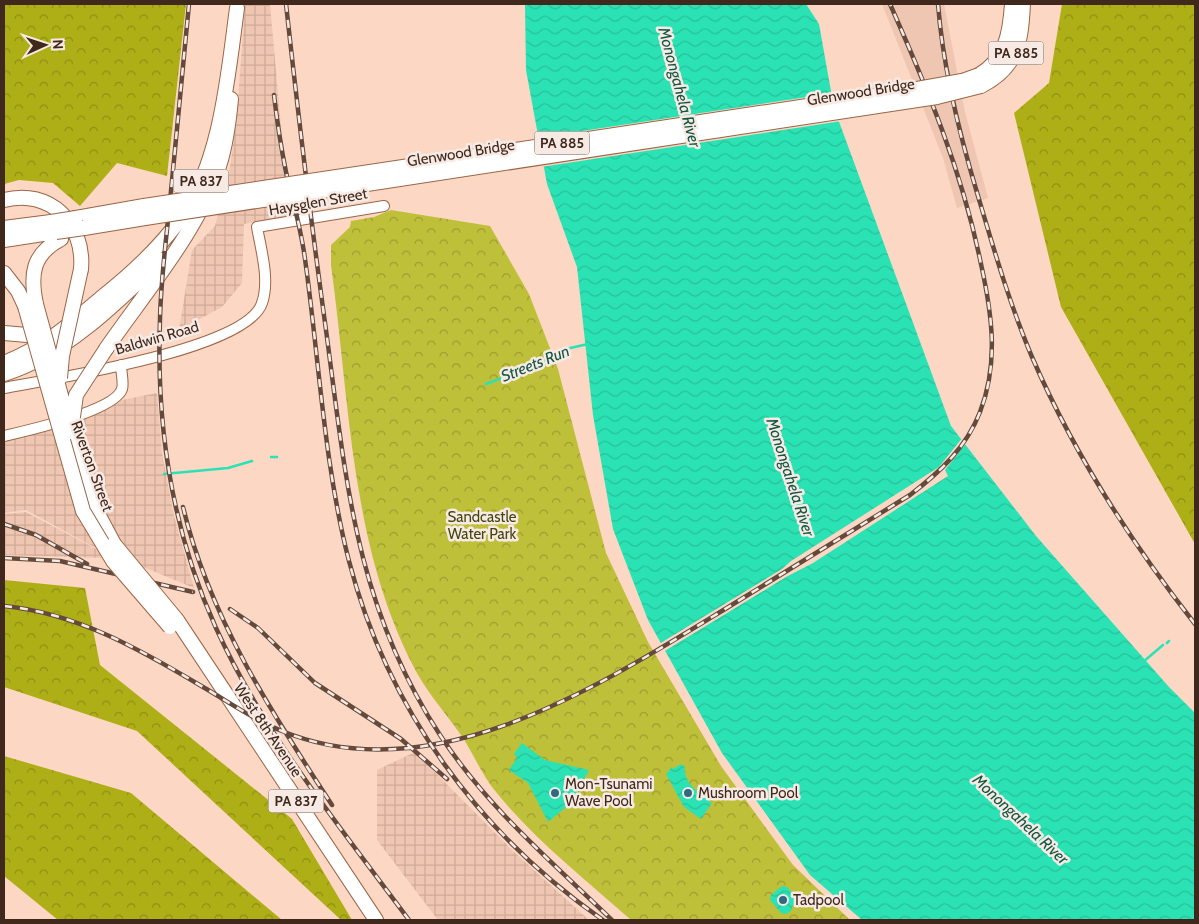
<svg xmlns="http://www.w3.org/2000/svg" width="1199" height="924" font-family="Cabin,sans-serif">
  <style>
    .built { fill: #efc6b1 }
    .industrial { fill: url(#industrial-grid) }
    .forest { fill: url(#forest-crowns) }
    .park { fill: url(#park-crowns) }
    .water { fill: url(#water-waves) }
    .pier { fill: #fcd7c3 }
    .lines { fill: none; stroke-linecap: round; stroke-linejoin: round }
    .stream { stroke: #2be2b4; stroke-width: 2.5 }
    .minor-casing { stroke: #9a6546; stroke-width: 12 }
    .major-casing { stroke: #9a6546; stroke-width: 16 }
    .minor { stroke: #fff; stroke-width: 10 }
    .major { stroke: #fff; stroke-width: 14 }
    .rail-casing { stroke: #644a3c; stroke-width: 4.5 }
    .rail { stroke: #f7eae4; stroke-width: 2.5; stroke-dasharray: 8; stroke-linecap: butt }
    .major-bridge-casing { stroke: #9a6546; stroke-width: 16; stroke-linecap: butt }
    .major-bridge { stroke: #fff; stroke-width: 14 }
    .poi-dot { fill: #306982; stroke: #f7eae4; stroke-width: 2 }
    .labels { text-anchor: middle; stroke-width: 5; stroke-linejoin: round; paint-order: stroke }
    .shield { fill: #f7eae4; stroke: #776358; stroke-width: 1 }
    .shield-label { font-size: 14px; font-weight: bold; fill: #40291c }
    .street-label { font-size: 15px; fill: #40291c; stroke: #f7eae4 }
    .park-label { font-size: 15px; fill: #45460f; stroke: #f7eae4 }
    .poi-label { font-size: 15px; fill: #40291c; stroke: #f7eae4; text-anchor: start }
    .water-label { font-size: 16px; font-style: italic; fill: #135744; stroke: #f7eae4 }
  </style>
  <defs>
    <pattern id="industrial-grid" width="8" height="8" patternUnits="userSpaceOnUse" patternTransform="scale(1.25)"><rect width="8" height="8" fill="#efc6b1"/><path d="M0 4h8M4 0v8" fill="none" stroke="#ceaa98"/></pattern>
    <pattern id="forest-crowns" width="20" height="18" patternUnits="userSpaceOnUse" patternTransform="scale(1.25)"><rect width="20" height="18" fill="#aeaf17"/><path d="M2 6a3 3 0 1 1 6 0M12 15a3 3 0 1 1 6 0" fill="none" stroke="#8f8e14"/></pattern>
    <pattern id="park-crowns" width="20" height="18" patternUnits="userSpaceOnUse" patternTransform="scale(1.25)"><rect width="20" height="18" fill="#bfc03a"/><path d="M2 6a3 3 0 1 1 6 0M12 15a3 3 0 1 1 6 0" fill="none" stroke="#9d9c30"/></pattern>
    <pattern id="water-waves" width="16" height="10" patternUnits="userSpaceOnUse" patternTransform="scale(1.25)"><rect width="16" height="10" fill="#2be2b4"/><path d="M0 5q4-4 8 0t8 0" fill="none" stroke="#27c29a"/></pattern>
  </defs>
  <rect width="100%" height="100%" fill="#fcd7c3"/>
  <!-- built -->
  <path class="built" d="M882 4H944L965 112 988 198 957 208 943 158Z"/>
  <!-- industrial -->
  <path class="industrial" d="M245 4H270L289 216 244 224 242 283 222 307 179 330 192 250 215 226 230 167 237 114Z
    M157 393 162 453 174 516 194 588 90 545 26 510 4 513V438L78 419 122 400Z
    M26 512 98 550 102 558 4 555V514Z
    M415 752 513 851 589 920H438L377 840V770Z"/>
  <!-- forest -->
  <path class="forest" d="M4 4H186L167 176 117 163 80 206 53 183 19 180 4 184Z
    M1062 4H1195V544L1061 307 1014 113 1049 83Z
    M4 580 85 588 100 665 292 819 352 920H341L137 731 4 687Z
    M4 756 131 793 282 920H58L4 876Z"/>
  <!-- park -->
  <path class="park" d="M391 210 490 226 529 294 558 369 606 553 648 642 721 766 793 865 850 920H631C584 878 531 837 492 787 481 772 474 756 465 741 450 718 431 698 417 673 350 549 350 402 331 265V245L350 227 351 221 374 217Z"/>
  <!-- water -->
  <path class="water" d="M525 4H806L819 24 834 108 951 426 1036 536 1169 687 1195 713V920H862L810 875 722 753 648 620 613 529 593 415 577 267 547 184 526 70Z
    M522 743 545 760 589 770 571 803 548 822 528 783 509 770 517 758 514 754Z
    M681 764 685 767C683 783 700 794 712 803L701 819 684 807 666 774 672 767 673 769Z
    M782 886 787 887 796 897 791 911 786 914 781 913 770 900 771 895Z"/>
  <!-- pier -->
  <path class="pier" d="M834 93 842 121 541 167 536 138Z
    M963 437 967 442 945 470 948 476 813 563 786 577 663 652 659 644 782 569 791 561 939 467Z"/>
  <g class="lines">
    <!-- stream -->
    <path class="stream" d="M486 384 550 360 566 349 588 344
      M271 457H277
      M164 474 228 468 252 461
      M1167 643 1169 641
      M1143 662 1163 645"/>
    <!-- minor casing -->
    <g class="minor-casing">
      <path id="minor" d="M4 388C51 379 247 350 262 303 270 280 261 250 257 227L384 206
        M4 436C26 431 115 411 122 389 124 383 121 372 121 365"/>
    </g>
    <!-- major casing -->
    <g class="major-casing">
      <path id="major" d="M979 75C1006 59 1010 33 1012 4
        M981 86C1018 67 1021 42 1023 4
        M4 200C50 188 85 224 81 269
        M76 218 144 206
        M4 228 51 222
        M84 228 145 218
        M4 240 56 232
        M4 273 18 291 25 306
        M36 304C30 275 32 254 61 239
        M4 333 27 335 44 332
        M106 349C143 295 203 225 220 163 226 143 229 121 231 99
        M4 363C44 347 68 326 101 298 130 275 159 249 181 218 221 162 228 75 237 8
        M4 374C62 357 118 302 161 260
        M71 432 88 495 114 544
        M177 620 376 920"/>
    </g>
    <!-- minor -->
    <use href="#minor" class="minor"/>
    <!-- major -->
    <use href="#major" class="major"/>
    <!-- rail casing -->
    <g class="rail-casing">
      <path id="rail" d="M189 4C183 66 177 128 171 191 167 233 161 276 160 319 156 424 172 531 216 628 264 734 340 827 409 920
        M286 4C298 113 311 222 326 330 346 479 355 605 440 735 487 807 551 861 612 920
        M938 4C943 69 959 133 978 196 994 250 1010 305 1032 357 1074 454 1130 541 1195 624
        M274 95C277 121 281 147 286 172 293 201 301 229 305 259 319 358 324 465 349 561 387 708 479 834 603 920
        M183 507C209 616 271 712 332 805
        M4 524 36 535 87 564
        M4 558 60 561 193 592
        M4 606C77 613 141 650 203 687 229 702 254 720 282 731 435 794 604 683 730 606 790 569 850 532 910 495 940 472 966 448 980 412 999 363 992 314 981 264 962 171 928 90 890 4
        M230 609 258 628 315 683 401 739 447 779"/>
    </g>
    <!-- rail -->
    <use href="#rail" class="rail"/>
    <!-- major-bridge casing -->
    <g class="major-bridge-casing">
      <path id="major-bridge" d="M144 206 906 91 962 81 979 75
        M145 218 937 97 981 86
        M51 222 76 218
        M56 232 84 228
        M36 304 71 432
        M25 306 83 511 113 561 170 627
        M60 378 62 356 81 269
        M72 424 76 395 106 349
        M114 544 177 620"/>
    </g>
    <!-- major-bridge -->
    <use href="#major-bridge" class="major-bridge"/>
  </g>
  <!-- markers -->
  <g class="poi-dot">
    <circle cx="555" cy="793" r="5"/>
    <circle cx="688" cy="793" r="5"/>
    <circle cx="783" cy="900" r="5"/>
  </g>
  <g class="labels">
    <!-- shield labels -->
    <g class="shield">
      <rect x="988.5" y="41.5" width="55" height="23" rx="4"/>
      <rect x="534.5" y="131.5" width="55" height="23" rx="4"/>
      <rect x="173.5" y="169.5" width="55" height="23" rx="4"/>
      <rect x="268.5" y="789.5" width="55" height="23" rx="4"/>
    </g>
    <g class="shield-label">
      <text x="1016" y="58">PA 885</text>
      <text x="562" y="148">PA 885</text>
      <text x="201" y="186">PA 837</text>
      <text x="296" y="806">PA 837</text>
    </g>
    <!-- street labels -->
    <g class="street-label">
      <text transform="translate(861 92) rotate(-9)" y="5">Glenwood Bridge</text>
      <text transform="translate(461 153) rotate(-9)" y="5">Glenwood Bridge</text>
      <text transform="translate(318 202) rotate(-10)" y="5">Haysglen Street</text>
      <text transform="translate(157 338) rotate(-16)" y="5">Baldwin Road</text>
      <text transform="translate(92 466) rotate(70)" y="5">Riverton Street</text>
      <text transform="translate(268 730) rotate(56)" y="5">West 8th Avenue</text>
    </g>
    <!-- park labels -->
    <g class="park-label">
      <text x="482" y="522">Sandcastle<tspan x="482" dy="17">Water Park</tspan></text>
    </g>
    <!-- poi labels -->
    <g class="poi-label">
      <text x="565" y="789">Mon-Tsunami<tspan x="565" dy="17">Wave Pool</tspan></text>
      <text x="698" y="798">Mushroom Pool</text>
      <text x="793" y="905">Tadpool</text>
    </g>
    <!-- water labels -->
    <g class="water-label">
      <text transform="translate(680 87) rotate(75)" y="6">Monongahela River</text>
      <text transform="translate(535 363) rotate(-22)" y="6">Streets Run</text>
      <text transform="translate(791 477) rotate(72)" y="6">Monongahela River</text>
      <text transform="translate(1021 819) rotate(43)" y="6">Monongahela River</text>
    </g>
  </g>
  <!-- border -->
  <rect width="1199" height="924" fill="none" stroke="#40291c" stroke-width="10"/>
  <!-- north arrow -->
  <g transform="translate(45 45) rotate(87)" stroke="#f7eae4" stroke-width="4" paint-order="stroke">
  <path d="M0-4L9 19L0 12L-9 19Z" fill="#40291c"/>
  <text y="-8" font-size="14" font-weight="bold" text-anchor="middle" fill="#40291c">N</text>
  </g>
</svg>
